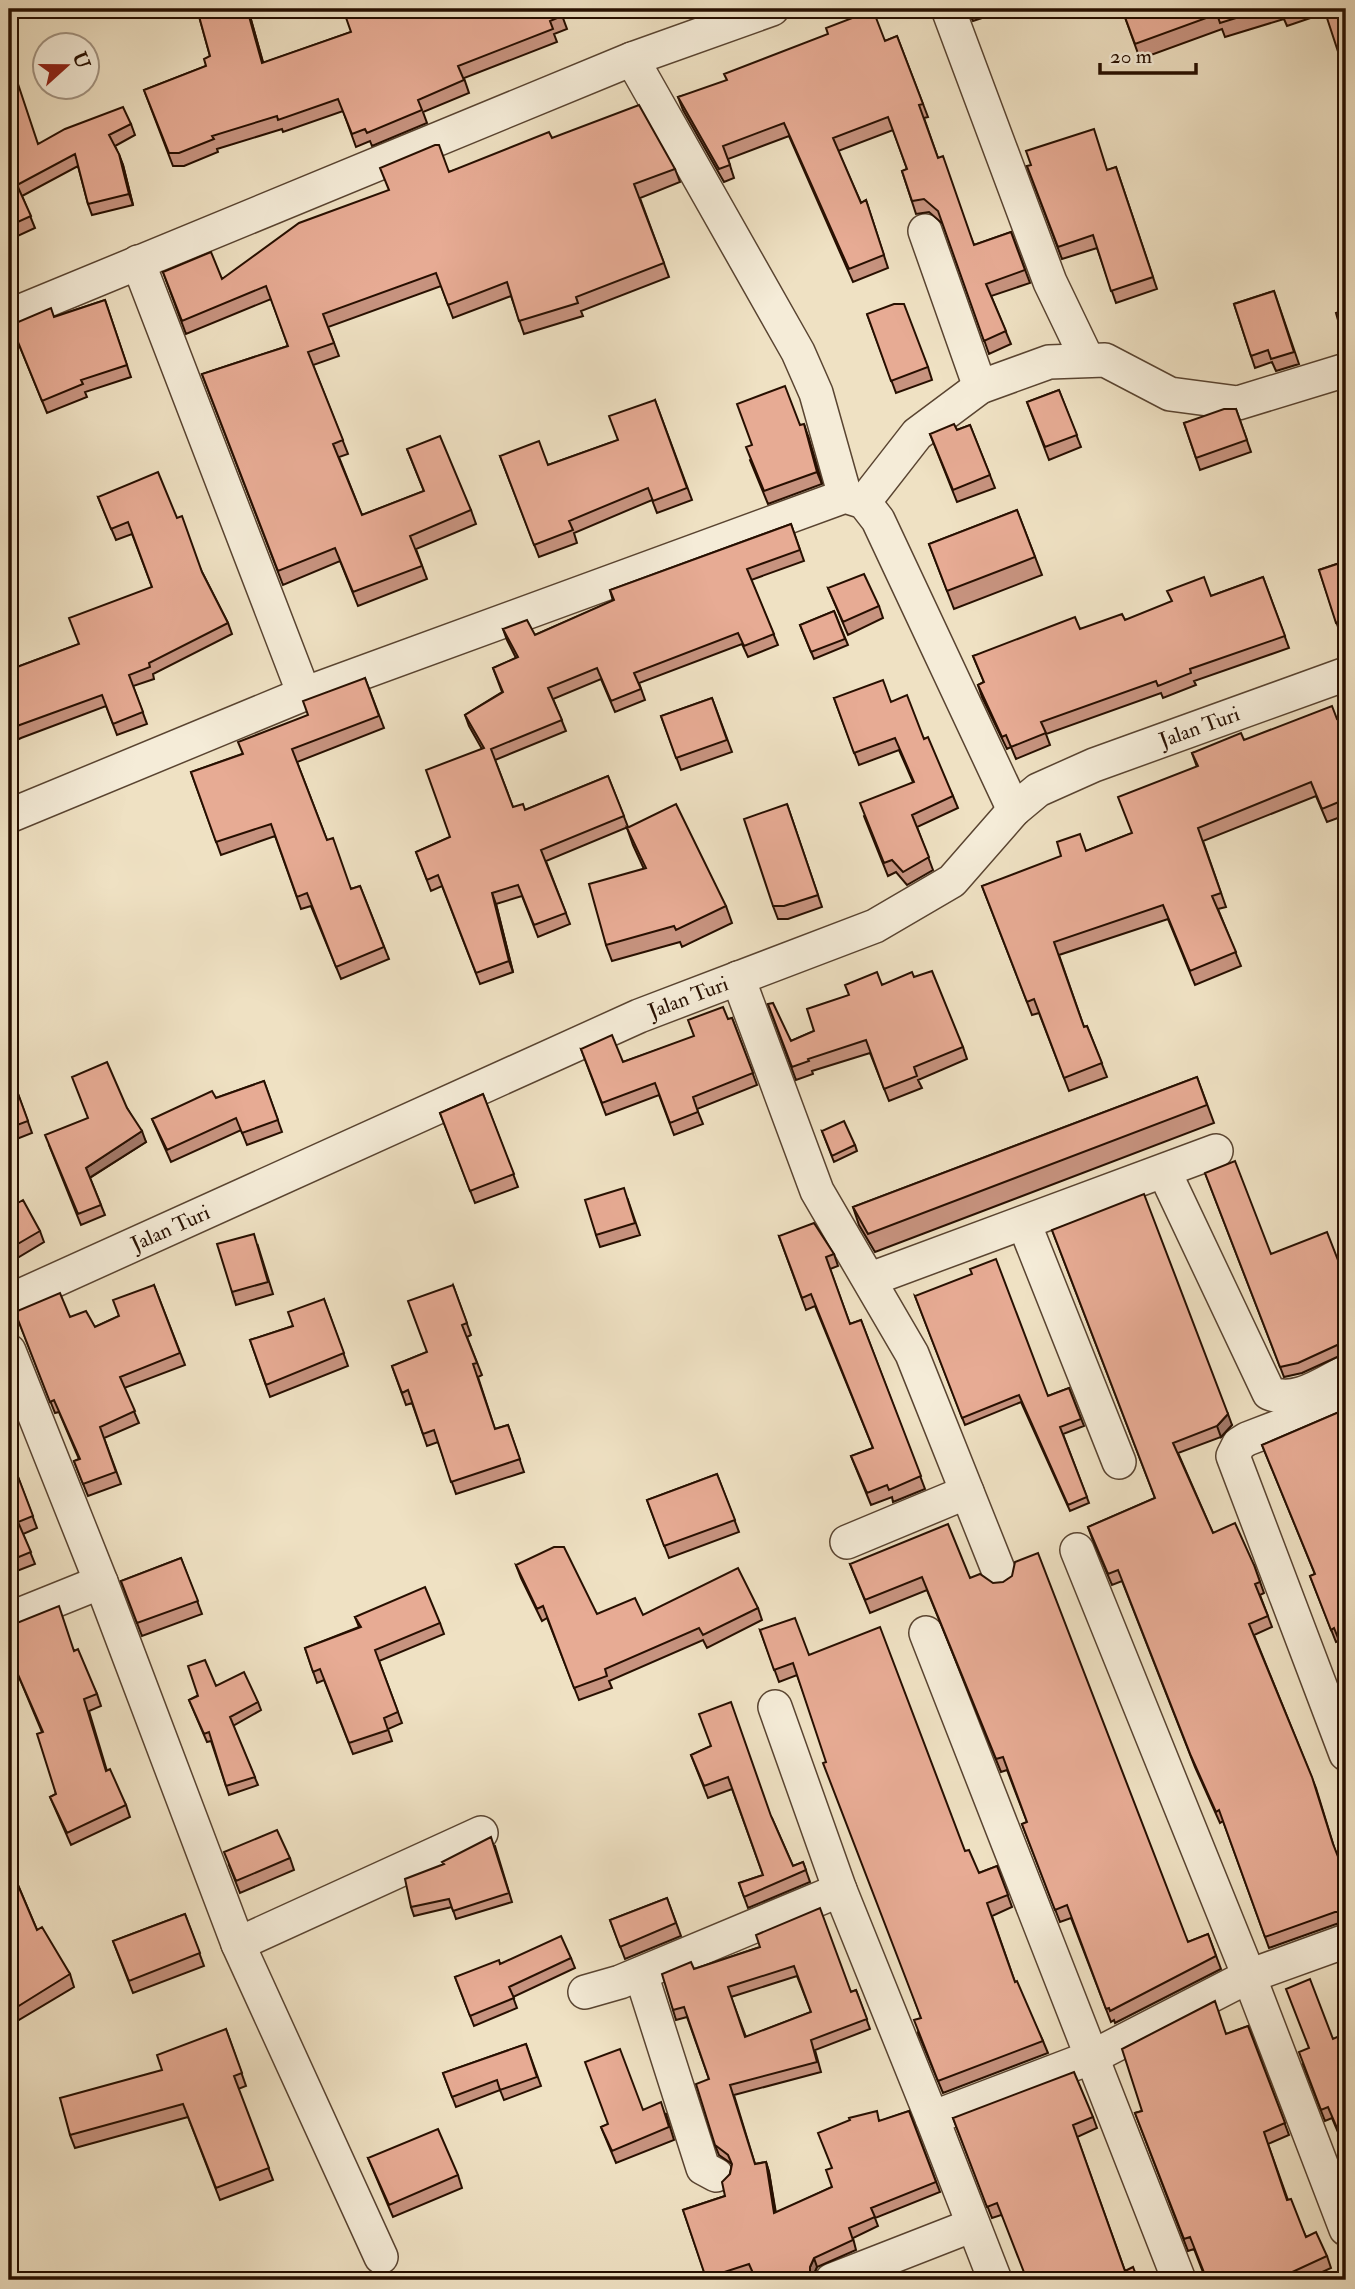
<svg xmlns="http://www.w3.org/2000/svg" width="1355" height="2289" font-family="'IM FELL Double Pica',serif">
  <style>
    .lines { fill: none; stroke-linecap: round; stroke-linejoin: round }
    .minor-casing { stroke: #594431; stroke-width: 36 }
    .minor { stroke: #f5ecd8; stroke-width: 33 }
    .wall { fill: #c7937f; stroke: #270f00; stroke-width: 2; fill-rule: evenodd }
    .shaded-wall { fill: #a27868; stroke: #270f00; stroke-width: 2 }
    .building { fill: #e7ab94; stroke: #270f00; stroke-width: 2; fill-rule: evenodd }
    .labels { text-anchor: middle; stroke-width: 6; stroke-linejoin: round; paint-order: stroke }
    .street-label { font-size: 21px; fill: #270f00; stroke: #f5ecd8 }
  </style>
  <rect width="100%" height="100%" fill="#efe1c3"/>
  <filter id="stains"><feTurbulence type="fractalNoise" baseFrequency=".00286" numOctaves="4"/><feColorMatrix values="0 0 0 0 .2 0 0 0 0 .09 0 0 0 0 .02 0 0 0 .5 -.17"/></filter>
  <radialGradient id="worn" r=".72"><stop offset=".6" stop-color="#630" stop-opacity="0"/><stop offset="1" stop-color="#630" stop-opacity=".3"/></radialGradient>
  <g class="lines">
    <!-- minor casing -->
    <g class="minor-casing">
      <g id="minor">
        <path d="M948 9 1050 282 1087 359"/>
        <path d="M632 59 798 352 816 393 845 496"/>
        <path d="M925 231 980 387"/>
        <path d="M138 262 304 694"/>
        <path d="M9 316 632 59 772 9"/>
        <path d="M864 502 917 434 980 387 1049 362 1105 360 1170 394 1238 403 1346 370"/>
        <path d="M9 816 304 694 845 496 864 502 878 520 1014 810"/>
        <path d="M738 978 817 1191 912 1354 1001 1577"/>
        <path d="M1164 1171 1269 1393C1296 1404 1322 1384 1346 1372"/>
        <path d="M1024 1223 1119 1462"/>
        <path d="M871 1279 1216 1151"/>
        <path id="s1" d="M9 1301 639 1016 875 926 952 881 1014 810 1038 790 1094 765 1346 674"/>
        <path d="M9 1351 101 1582 238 1944 481 1833"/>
        <path d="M1346 1401 1247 1439 1239 1444 1233 1456 1346 1754"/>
        <path d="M847 1542 967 1492"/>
        <path d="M1077 1550 1249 1976 1346 2229"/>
        <path d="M9 1619 101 1582"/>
        <path d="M926 1633 1179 2280"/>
        <path d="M775 1707 840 1890 932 2118 1092 2057 1249 1976 1346 1941"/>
        <path d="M238 1944 381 2257"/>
        <path d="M641 1974 703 2168 716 2175"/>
        <path d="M585 1992 620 1982 840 1890"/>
        <path d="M932 2118 995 2280"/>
        <path d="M832 2280 973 2225"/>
      </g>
    </g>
    <!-- minor -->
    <use href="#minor" class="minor"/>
  </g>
  <!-- wall -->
  <path class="wall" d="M197 9H248L263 63 351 32 353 9H588L563 18 567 29 554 34 557 42 464 78 469 93 423 112 427 123 372 146 370 141 356 147 343 111 283 132 282 129 217 149 218 152 184 166H173L144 90 206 66 210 56Z
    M687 9H715L690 18Z
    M967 9H1009L973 21Z
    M1107 9H1121L1109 14Z
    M1122 9H1333L1334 10 1287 26 1284 19 1225 37 1222 29 1140 59Z
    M897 36 928 117 924 118 938 158 974 245 1011 232 1030 283 991 296 1011 344 989 354 943 224 929 212 916 214 902 171 907 169 893 130 838 151 861 203 866 200 888 268 853 282 789 136 728 159 734 178 724 182 683 110 678 97 885 41Z
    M131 124 135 135 115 146 123 165 133 205 92 215 88 204 78 166 22 196 35 228 9 240V161L38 144Z
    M552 138 675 169 680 182 640 198 669 277 581 311 583 316 524 334 511 296 453 318 441 286 328 327 339 356 313 365 348 454 339 457 362 515 424 491 407 449 471 510 476 524 416 549 427 579 358 606 340 561 283 585 202 374 288 346 271 299 186 334 163 272 222 279 449 172Z
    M1027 166 1108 170 1116 167 1157 289 1116 303 1097 248 1062 259Z
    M1274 291 1299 364 1276 371 1272 362 1255 368 1234 304Z
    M105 300 131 377 85 392 87 397 47 413 11 325 54 317Z
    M867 314 928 367 932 380 896 393Z
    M1059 390 1081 447 1049 460 1027 402Z
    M655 400 692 500 657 513 652 500 574 533 577 543 539 557 500 456 548 465 618 440Z
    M1236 409 1251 452 1200 470 1184 423Z
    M800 425 808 436 822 484 768 504 750 460Z
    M970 425 995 488 957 502 930 434 957 430Z
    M98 497 177 518 202 572 228 623 232 634 153 674 154 679 133 686 147 724 117 735 106 706 21 738 9 744V670L79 644 152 587 132 534 116 540Z
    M1017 510 1042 575 954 609 929 544Z
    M791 524 804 561 751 580 778 645 748 657 742 644 639 683 645 700 615 712 601 679 553 699 566 731 495 760 513 807 525 810 608 776 628 827 546 861 570 924 538 937 522 896 496 904 513 972 480 984 442 886 431 891 416 852 450 837 482 749 469 726 465 715 502 692 493 668 516 658 507 640 503 629 535 635 613 601 610 590Z
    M1346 561V634L1341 636 1319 570Z
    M1263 577 1289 648 1194 681 1196 685 1163 698 1161 693 1046 734 1050 745 1016 759 1011 747 1007 749 982 697 978 685 984 682 973 656 1080 629 1125 620 1211 596Z
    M828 588 879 606 883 618 848 635Z
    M834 611 848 645 814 659 800 625Z
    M365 678 384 728 297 762 327 840 351 889 360 886 389 959 341 979 311 906 301 909 275 836 221 855 191 772 242 754 308 715Z
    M712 698 732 752 681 770 661 716Z
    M834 698 891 702 924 739 953 796 958 808 917 827 933 870 907 885 896 872 888 876 864 816 913 782 899 750 859 765Z
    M1346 716V815L1327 822 1316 796 1203 841 1226 907 1218 909 1241 966 1195 985 1168 919 1059 955 1084 1027 1087 1026 1107 1077 1069 1091 1039 1013 1032 1015 982 886 1086 851 1132 833 1197 767 1192 753 1337 719Z
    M787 804 822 907 788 919H778L773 906Z
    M627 828 726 906 732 923 682 947 680 942 612 961 606 945 644 869 633 845Z
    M914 977 963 1047 967 1059 918 1080 922 1088 889 1101 870 1053 812 1071 813 1074 796 1080 768 1004 791 1041 814 1031 882 985Z
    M732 1018 757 1085 697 1109 703 1124 674 1135 659 1095 606 1115 581 1049 623 1062 694 1037Z
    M9 1069 32 1133 9 1142Z
    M1197 1077 1214 1123 875 1252 859 1225 853 1207Z
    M264 1081 282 1132 247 1145 241 1130 171 1162 152 1119 216 1098Z
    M483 1094 518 1187 475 1203 440 1113Z
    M127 1108 146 1142 90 1178 105 1215 81 1225 49 1145Z
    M822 1131 855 1145 857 1151 834 1162Z
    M1205 1173 1271 1254 1343 1273 1346 1272V1353L1302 1373 1284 1377Z
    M628 1200 640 1235 600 1247 596 1235Z
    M9 1208 40 1231 44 1242 9 1263Z
    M1052 1230 1232 1425 1221 1437 1178 1453 1213 1533 1254 1565 1264 1593 1260 1595 1272 1627 1254 1635 1316 1788 1335 1850 1346 1877V1923H1339L1269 1948 1223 1821 1220 1823 1195 1767 1122 1581 1112 1585 1092 1538 1088 1527 1155 1498Z
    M779 1236 834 1254 838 1266 830 1269 850 1324 861 1320 925 1489 893 1502 892 1497 871 1505 851 1456 873 1448 815 1306 806 1310Z
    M258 1246 273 1294 236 1305 232 1292Z
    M154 1285 185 1365 124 1388 139 1423 104 1438 121 1484 88 1496 74 1461 79 1459 59 1412 55 1413 15 1312 70 1317 95 1327 119 1316Z
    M453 1285 471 1335 467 1337 482 1375 478 1377 495 1429 508 1425 524 1472 456 1494 438 1442 427 1446 412 1403 406 1405 392 1366 427 1352Z
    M915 1296 1048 1396 1069 1388 1084 1426 1063 1434 1089 1503 1070 1511 1021 1402 965 1425Z
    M324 1299 348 1366 270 1397 250 1340 293 1326Z
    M9 1401 17 1424 9 1428Z
    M1346 1409 1339 1641 1336 1642 1310 1576 1315 1574 1262 1445Z
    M9 1453 37 1528 23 1534 35 1564 9 1574Z
    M717 1474 739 1532 669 1558 647 1500Z
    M181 1558 202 1614 142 1636 121 1581Z
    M850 1564 970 1578 1188 1942 1208 1934 1221 1969 1115 2023 1114 2020 1111 2022 1071 1918 1060 1922 1022 1824 1027 1822 1007 1770 1001 1772 927 1590 870 1613Z
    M516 1565 597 1614 643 1615 758 1608 762 1620 707 1648 703 1640 609 1681 612 1688 579 1700 547 1618 542 1621 521 1578Z
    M355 1617 440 1623 444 1634 379 1661 402 1723 388 1729 392 1741 353 1754 324 1680 317 1683 305 1648 359 1627Z
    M9 1625 75 1651 97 1694 101 1706 89 1711 107 1771 126 1805 130 1817 71 1845 50 1797 56 1794 42 1732 14 1665 9 1667Z
    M760 1630 809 1655 965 1851 979 1873 997 1866 1012 1907 992 1916 1015 1982 1043 2041 1048 2053 943 2093 918 2033 921 2018 797 1675 779 1682Z
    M216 1686 258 1702 261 1710 233 1726 258 1785 229 1795 211 1741 207 1742 189 1700Z
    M711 1746 772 1818 793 1866 803 1862 810 1882 748 1908 739 1883 763 1875 732 1789 708 1798 691 1755Z
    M495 1846 512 1902 456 1919 452 1907 414 1916 411 1907 444 1864Z
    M290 1858 294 1870 240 1893 229 1865Z
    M9 1864 37 1930 70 1974 74 1987 9 2026 14 2041 9 2042Z
    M667 1898 681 1936 625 1959 610 1920Z
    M185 1914 204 1966 133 1993 113 1941Z
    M760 1947 851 1992 856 1990 870 2029 815 2050 821 2072 734 2095 755 2164 766 2162 769 2172 776 2213 832 2187V2168L880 2121 909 2111 940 2192 875 2218 878 2226 853 2238 856 2250 817 2267 813 2276V2280H755L752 2274 732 2280H707L683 2210 725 2196 732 2164 719 2155 715 2145 709 2079 687 2017 676 2020 673 2010 694 1969ZM797 1976 811 2012 746 2037 731 1997Z
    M571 1958 575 1968 513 1997 517 2008 474 2026 455 1977 500 1964Z
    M1248 2026 1289 2135 1268 2144 1288 2200 1306 2237 1327 2256 1331 2268 1305 2280H1206L1194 2249 1188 2251 1135 2113 1142 2111 1226 2034Z
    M226 2029 246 2086 238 2089 273 2180 220 2200 188 2117 75 2148 70 2135 162 2070Z
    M1346 2033V2151L1332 2118 1325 2121 1303 2064Z
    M526 2044 541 2086 504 2100 500 2090 456 2107 443 2073Z
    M643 2110 666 2114 674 2140 616 2163 601 2127Z
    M1093 2117 1097 2128 1077 2137 1125 2271 1138 2280 1001 2215 992 2218 953 2118Z
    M368 2158 458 2175 462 2188 393 2217Z"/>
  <!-- shaded-wall -->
  <path class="shaded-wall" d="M247 9H248L267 76 262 63Z
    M119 154 123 165 133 205 129 194Z
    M804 424 808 436 822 484 817 472Z
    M492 893 496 904 513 972 509 961Z
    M142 1131 146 1142 89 1178 86 1168Z
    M1228 1414 1232 1425 1221 1437 1217 1426Z
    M766 2162 769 2172 777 2223 774 2213Z
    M814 2258 817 2267 813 2276V2280L810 2277V2267Z"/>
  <!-- building -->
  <path class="building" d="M197 9H247L262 63 351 32 344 12 353 9H559L562 16 550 21 553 29 458 66 464 80 418 100 422 110 367 133 365 129 352 134 338 99 278 120 277 116 212 136 214 139 179 153H169L144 90 206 66 204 59 210 56Z
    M1122 9H1265L1220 23 1217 14 1135 44Z
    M1346 9V76L1326 15Z
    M873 10 885 41 897 36 923 104 919 105 938 158 943 156 974 245 1011 232 1025 270 986 284 1006 331 984 341 938 211 924 199 912 201 902 171 907 169 888 117 833 138 861 203 866 200 884 255 849 269 784 123 723 146 730 165 719 169 678 97 727 80 724 74 828 34 826 28Z
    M17 81 38 144 65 129 123 107 131 124 109 135 119 154 129 194 88 204 75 154 17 185 31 216 9 226V161L11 160 9 155V84Z
    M639 105 675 169 634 184 664 263 576 297 578 303 519 321 507 282 448 305 436 273 323 314 334 343 308 352 343 440 333 444 362 515 424 491 407 449 440 436 471 510 410 536 422 566 353 592 335 548 278 571 202 374 288 346 266 286 182 321 163 272 211 252 222 279 299 223 389 190 380 168 435 145H439L449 172 549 132 552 138Z
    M1094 129 1107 170 1116 167 1153 277 1111 291 1093 235 1058 247 1027 166 1031 165 1026 151Z
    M1274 291 1294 352 1271 359 1268 350 1251 356 1234 304Z
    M105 300 127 365 81 380 83 384 42 401 11 325 51 308 54 317Z
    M894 304H904L928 367 891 381 867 314Z
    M1346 310V340L1343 338 1336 313Z
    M785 386 800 425 804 424 817 472 764 491 746 447 752 445 737 404Z
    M1059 390 1077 435 1045 447 1027 402Z
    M655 400 687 488 653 501 648 488 569 521 573 530 534 545 500 456 539 441 548 465 618 440 609 416Z
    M1224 409H1236L1247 440 1196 458 1184 423Z
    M954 424 957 430 970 425 990 475 953 490 930 434Z
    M158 472 177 518 182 516 202 572 228 623 149 663 150 667 129 675 143 712 113 724 102 695 17 726 9 731V670L79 644 69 618 152 587 128 522 111 529 98 497Z
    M1017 510 1035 557 947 591 929 544Z
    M791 524 800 550 747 569 774 634 744 646 738 633 634 673 641 689 611 701 597 668 548 688 562 720 491 749 513 807 523 804 525 810 608 776 624 816 541 850 566 913 534 925 518 885 492 893 509 961 476 973 438 875 427 880 416 852 450 837 426 770 484 748 465 715 503 692 493 668 518 657 503 629 527 620 535 635 614 600 610 590Z
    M1346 561V620L1336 623 1319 570Z
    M864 574 879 606 843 622 828 588Z
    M1204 577 1211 596 1263 577 1285 636 1190 669 1191 673 1158 686 1156 681 1041 722 1046 733 1011 747 1006 735 1002 737 978 685 984 682 973 656 1075 617 1080 629 1122 614 1125 620 1172 601 1167 591Z
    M834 611 845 639 811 652 800 625Z
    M365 678 379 716 292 749 327 840 333 838 351 889 360 886 384 947 336 967 307 893 297 897 271 824 216 842 191 772 243 754 238 742 308 715 303 701Z
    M883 680 891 702 907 695 924 739 928 737 953 796 912 815 929 857 903 872 892 860 884 863 860 803 914 782 895 738 854 753 834 698Z
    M712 698 727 740 676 758 661 716Z
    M1332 706 1337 719 1346 716V799L1322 809 1311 782 1198 828 1221 893 1212 896 1236 952 1190 971 1163 905 1054 942 1084 1027 1087 1026 1102 1063 1064 1078 1034 999 1027 1002 982 886 1061 856 1057 842 1080 834 1086 851 1132 833 1118 797 1198 766 1192 753 1241 733 1244 740Z
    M676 804 726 906 676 930 674 926 606 945 589 884 646 868 627 828Z
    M787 804 818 895 784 906H773L744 819Z
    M932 971 963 1047 914 1067 917 1076 884 1089 866 1040 808 1059 809 1061 792 1067 768 1004 773 1003 791 1041 814 1031 807 1009 849 995 845 985 877 972 882 985 912 972 914 977Z
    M723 1007 728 1019 732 1018 753 1073 693 1097 698 1112 670 1123 655 1083 602 1103 581 1049 612 1035 623 1062 694 1036 688 1020Z
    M107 1062 127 1108 142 1131 86 1168 101 1205 78 1214 45 1135 88 1118 72 1077Z
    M9 1069 28 1121 9 1128Z
    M1197 1077 1207 1105 868 1234 853 1207Z
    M264 1081 278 1120 242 1133 236 1118 167 1150 152 1119 212 1091 216 1098Z
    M483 1094 514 1174 470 1191 440 1113Z
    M844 1121 855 1145 832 1156 822 1131Z
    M1235 1161 1271 1254 1327 1232 1343 1273 1346 1272V1341L1298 1363 1280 1367 1205 1173Z
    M624 1188 635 1223 596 1235 585 1200Z
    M1144 1194 1228 1414 1217 1426 1173 1443 1213 1533 1235 1523 1254 1565 1260 1582 1255 1584 1268 1616 1249 1624 1312 1777 1333 1844 1346 1877V1912H1335L1265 1937 1219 1810 1216 1812 1191 1756 1118 1570 1108 1574 1088 1527 1155 1498 1052 1230Z
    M23 1200 40 1231 9 1249V1208Z
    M814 1223 834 1254 826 1257 850 1324 861 1320 921 1476 889 1490 887 1485 867 1493 851 1456 873 1448 811 1294 802 1298 779 1236Z
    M254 1234 268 1282 232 1292 217 1244Z
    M996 1259 1048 1396 1069 1388 1081 1419 1060 1427 1087 1497 1068 1505 1019 1395 962 1418 915 1296 972 1274 970 1269Z
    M154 1285 180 1353 120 1377 135 1411 100 1427 116 1472 83 1484 74 1461 80 1459 54 1400 50 1402 15 1312 60 1293 70 1317 86 1311 95 1327 119 1316 113 1300Z
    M453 1285 467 1323 462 1325 477 1363 473 1364 495 1429 508 1425 520 1459 451 1482 434 1430 423 1434 408 1390 402 1393 392 1366 427 1352 408 1301Z
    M324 1299 344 1353 266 1385 250 1340 293 1326 288 1312Z
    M9 1401 13 1412 9 1414Z
    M1346 1409V1658L1334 1628 1331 1630 1310 1576 1315 1574 1262 1445Z
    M9 1453 33 1516 18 1522 31 1552 9 1561Z
    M717 1474 735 1520 664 1546 647 1500Z
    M948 1524 970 1578 980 1574 993 1583 1003 1582 1012 1576 1015 1562 1038 1553 1188 1942 1208 1934 1216 1956 1110 2011 1109 2008 1106 2009 1067 1905 1055 1910 1022 1824 1027 1822 1003 1757 996 1759 922 1577 865 1600 850 1564Z
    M554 1547H564L597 1614 635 1598 643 1615 738 1568 758 1608 703 1635 699 1628 605 1669 607 1676 574 1688 543 1606 537 1609 516 1565Z
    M181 1558 198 1601 137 1623 121 1581Z
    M425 1587 440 1623 375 1650 398 1712 384 1718 388 1730 349 1743 320 1669 313 1672 305 1648 361 1627 355 1617Z
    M59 1606 74 1651 78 1649 97 1694 84 1699 106 1771 110 1769 126 1805 67 1833 50 1797 56 1794 37 1734 43 1732 9 1654V1625H12Z
    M795 1618 809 1655 880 1627 965 1851 969 1850 979 1873 997 1866 1008 1895 987 1903 1015 1982 1017 1981 1043 2041 938 2081 914 2020 921 2018 823 1763 826 1762 793 1663 774 1670 760 1630Z
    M205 1660 216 1686 244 1672 258 1702 230 1717 255 1777 226 1786 209 1732 204 1734 189 1700 198 1696 188 1666Z
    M731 1702 771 1816 793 1866 803 1862 806 1870 744 1897 739 1883 763 1875 728 1777 704 1786 691 1755 711 1746 699 1714Z
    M277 1830 290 1858 236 1881 224 1852Z
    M491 1837 509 1893 453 1911 449 1899 411 1907 405 1879 444 1864 442 1862Z
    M9 1864 37 1930 42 1927 70 1974 9 2012V1956L10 1955 9 1952Z
    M667 1898 676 1923 620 1947 610 1920Z
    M820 1908 851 1992 856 1990 867 2019 811 2040 817 2062 730 2085 755 2164 766 2162 774 2213 832 2187 826 2170 832 2168 818 2133 850 2120 849 2118 877 2111 879 2121 909 2111 936 2182 871 2208 875 2217 849 2228 853 2240 814 2258 810 2267V2277L813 2280H756L749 2264 706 2278 683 2210 725 2196 722 2182 730 2174 732 2164 728 2155 715 2145 696 2084 709 2079 684 2007 673 2010 662 1974 691 1962 694 1969 760 1947 756 1935ZM794 1966 811 2012 745 2037 728 1987Z
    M185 1914 200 1953 129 1981 113 1941Z
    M561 1936 571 1958 509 1987 514 1998 470 2016 455 1977 499 1960 500 1964Z
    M1310 1979 1333 2039 1346 2033V2149L1328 2107 1321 2110 1299 2052 1309 2048 1286 1989Z
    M1215 2001 1226 2034 1248 2026 1285 2123 1264 2132 1287 2200 1291 2199 1306 2237 1316 2232 1327 2256 1275 2280H1207L1190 2237 1184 2239 1135 2113 1142 2111 1122 2049Z
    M226 2029 242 2073 234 2076 269 2168 216 2188 183 2104 70 2135 60 2098 162 2070 157 2055Z
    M526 2044 537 2077 500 2090 497 2080 452 2097 443 2073Z
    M620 2049 643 2110 661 2102 669 2127 612 2151 601 2127 608 2124 585 2062Z
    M1074 2072 1093 2117 1073 2125 1125 2271 1133 2267 1138 2280H1027L997 2203 987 2207 953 2118Z
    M438 2129 458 2175 389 2205 368 2158Z
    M867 2276 869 2280H853Z"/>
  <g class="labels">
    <!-- street labels -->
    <g class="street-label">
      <text dy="7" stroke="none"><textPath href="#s1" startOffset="1332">Jalan Turi</textPath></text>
      <text dy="7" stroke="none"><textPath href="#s1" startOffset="744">Jalan Turi</textPath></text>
      <text dy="7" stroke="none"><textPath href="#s1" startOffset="177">Jalan Turi</textPath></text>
    </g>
  </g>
  <!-- margin -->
  <rect width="1355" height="2289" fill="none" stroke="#efe1c3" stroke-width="35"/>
  <rect x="10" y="10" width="1334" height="2268" fill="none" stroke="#270f00" stroke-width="3.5"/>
  <rect x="18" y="18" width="1320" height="2254" fill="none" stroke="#270f00" stroke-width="2"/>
  <!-- north arrow -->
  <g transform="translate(66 66) rotate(69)"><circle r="33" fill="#f5ecd8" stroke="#a39482" stroke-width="2"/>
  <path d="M0-5L12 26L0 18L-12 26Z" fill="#8f2418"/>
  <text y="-10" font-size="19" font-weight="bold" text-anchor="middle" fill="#270f00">U</text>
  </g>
  <!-- scale -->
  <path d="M1100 63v10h96v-10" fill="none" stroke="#270f00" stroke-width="3.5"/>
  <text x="1110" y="63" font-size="21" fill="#270f00" stroke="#f5ecd8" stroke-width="5" paint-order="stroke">20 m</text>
  <rect width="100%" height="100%" filter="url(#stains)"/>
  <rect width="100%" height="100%" fill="url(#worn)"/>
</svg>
